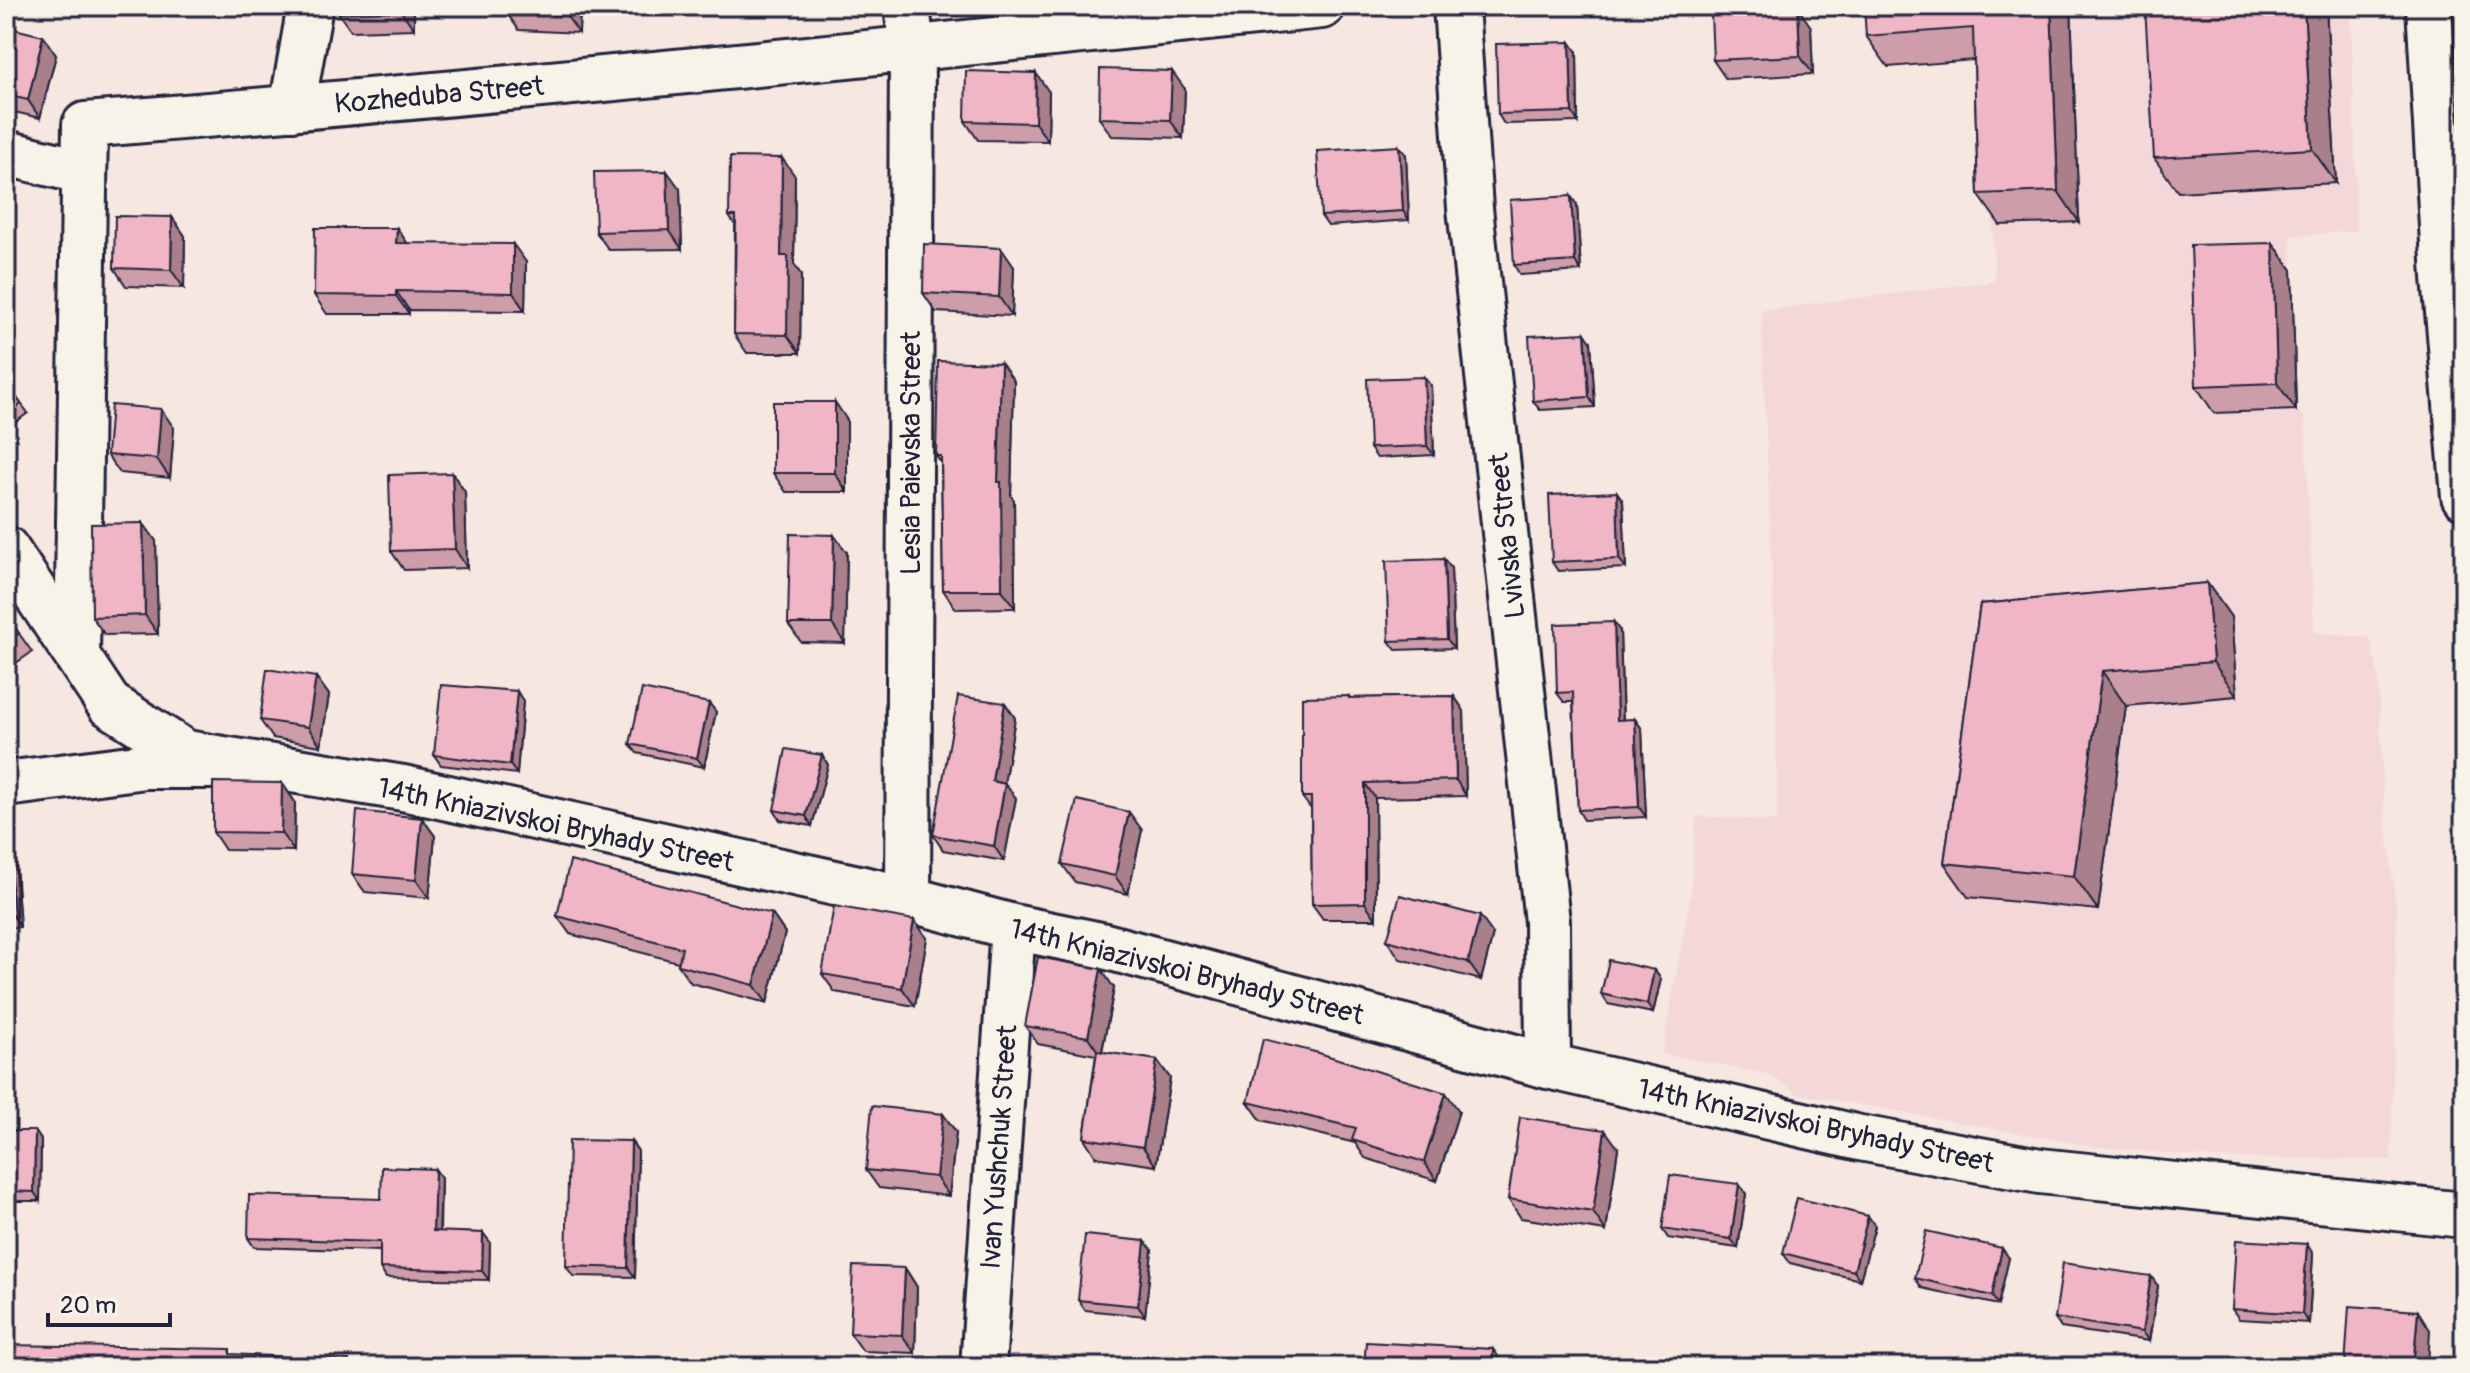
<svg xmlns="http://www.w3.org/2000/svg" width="2470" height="1373" font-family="Pangolin,sans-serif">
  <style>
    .built { fill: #f4d8d9 }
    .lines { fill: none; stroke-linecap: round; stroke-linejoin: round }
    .minor-casing { stroke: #22223b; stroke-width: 50 }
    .minor { stroke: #f7f3e8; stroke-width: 44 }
    .wall { fill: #ce9daa; stroke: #22223b; stroke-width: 2 }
    .shaded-wall { fill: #a87f8b; stroke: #22223b; stroke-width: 2 }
    .building { fill: #f0b6c6; stroke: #22223b; stroke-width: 2 }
    .labels { text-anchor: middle; stroke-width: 6; stroke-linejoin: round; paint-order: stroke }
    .street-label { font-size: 28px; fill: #22223b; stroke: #f7f3e8 }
  </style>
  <rect width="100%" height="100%" fill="#f6e7e1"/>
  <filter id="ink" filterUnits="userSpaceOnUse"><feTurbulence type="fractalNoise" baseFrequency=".0125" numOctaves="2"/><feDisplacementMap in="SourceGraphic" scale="16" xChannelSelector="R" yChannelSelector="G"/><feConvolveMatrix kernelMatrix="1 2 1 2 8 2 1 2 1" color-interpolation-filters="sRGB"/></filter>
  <g filter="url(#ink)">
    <!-- built -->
    <path class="built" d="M1982 6H2351L2357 231 2291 236 2296 410 2305 417 2314 632 2370 638 2378 675 2384 804 2397 915 2391 1160 2213 1158 2091 1146 1798 1094 1768 1074 1662 1054 1690 898 1696 816 1777 821 1776 672 1761 310 1995 281Z"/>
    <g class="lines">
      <!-- minor casing -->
      <g class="minor-casing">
        <path id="minor" d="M907 6 912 49 908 899
          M1456 6 1470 208 1547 922 1548 1066
          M2429 6 2445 277 2464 496
          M292 108 310 6
          M6 153 84 172
          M6 549 109 704 186 753 403 788 908 899 1013 927 1101 945 1548 1066 1860 1138 2040 1171 2464 1215
          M77 656 85 125C498 92 910 49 1322 6
          M6 784 145 766H211
          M983 1367 1013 927"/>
      </g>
      <!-- minor -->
      <use href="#minor" class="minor"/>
    </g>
    <!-- wall -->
    <path class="wall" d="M338 6H414V29L351 31 338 13Z
      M580 6 579 33 519 30 506 12Z
      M776 6H816L778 9Z
      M2071 6 2079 222 2000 225 1978 194 1974 60 1888 67 1866 36Z
      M2326 6 2336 183 2178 192 2154 158Z
      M6 27 56 55 40 118 6 110Z
      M1811 27 1813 74 1726 79 1713 60Z
      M1577 52 1578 122 1504 124 1498 114Z
      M1185 89 1183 138 1112 136 1099 118Z
      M1049 92 1048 141 978 140 965 121Z
      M1406 155 1409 220 1328 226 1321 216Z
      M795 176 794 264 801 275 800 353H747L734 334 735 225 729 216Z
      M680 189 682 249 609 250 596 232Z
      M1577 205 1581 271 1520 275 1514 265Z
      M172 217 185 236 184 288 126 286 114 268Z
      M397 228 407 243 526 262 525 311 409 310V314H327L314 295Z
      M2273 243 2292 270 2296 410 2214 413 2196 386Z
      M1014 267 1012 316 936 312 923 293Z
      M1591 342 1595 407 1540 410 1533 401Z
      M1001 363 1014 381 1011 496 1014 500 1015 608 956 609 943 590 941 463 936 456Z
      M6 383 28 413 6 429Z
      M1431 386 1434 455 1377 458 1370 448Z
      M847 420V492H786L773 473Z
      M174 428 170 478 120 473 107 455Z
      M452 473 465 492 467 568 404 570 391 551Z
      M1617 492 1623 501 1626 568 1558 571 1552 562Z
      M143 523 156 541 158 634 105 635 92 617Z
      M847 553 845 643 801 642 788 624Z
      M1444 559 1451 568 1454 648 1396 650 1389 641Z
      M2207 583 2231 617 2237 696 2126 706 2098 910 1968 897 1944 863 1980 604Z
      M6 615 32 652 6 670Z
      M1620 631 1623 720 1635 719 1642 729 1646 817 1584 820 1578 810 1573 702H1564L1557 693Z
      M316 677 329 695 321 746 273 738 260 720Z
      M1349 696 1350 698 1454 696 1464 711 1466 796 1375 798 1376 919H1323L1312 904 1311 809 1302 797Z
      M523 701 517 774 441 765 434 755Z
      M709 703 716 712 704 767 637 753 630 744Z
      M1005 703 1015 718 1004 783 1016 798 1004 861 943 850 933 835Z
      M822 755 828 765 812 826 780 820 774 810Z
      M282 783 295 802 294 851 225 850 213 832Z
      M422 818 435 836 429 898 365 892 352 874Z
      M6 820 13 829 20 927 6 928Z
      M1142 830 1128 894 1075 882 1062 864Z
      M772 914 785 933 767 1003 691 983 678 965V962L570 934 557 916Z
      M1493 934 1481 980 1400 959 1387 940Z
      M927 938 915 1006 835 992 822 974Z
      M1654 970 1661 979 1653 1013 1608 1004 1601 994Z
      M1114 988 1102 1052 1157 1060 1170 1078 1156 1166 1096 1157 1084 1138 1096 1055 1038 1044 1025 1026Z
      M1248 1102 1459 1111 1437 1181 1365 1158 1355 1143 1261 1120Z
      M943 1114 956 1132 949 1196 879 1188 866 1170Z
      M6 1131H35L41 1140 40 1201H6Z
      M631 1141 638 1151 635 1277 573 1276 566 1266Z
      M1618 1148 1606 1231 1521 1218 1508 1199Z
      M435 1169 441 1178 440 1232 483 1233 490 1242 489 1280 386 1278 380 1268V1251L254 1247 248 1238 381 1199Z
      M1739 1184 1746 1194 1738 1248 1668 1238 1662 1229Z
      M1868 1216 1875 1226 1860 1280 1790 1263 1783 1253Z
      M1145 1241 1152 1250 1145 1316 1085 1310 1078 1300Z
      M2313 1254 2309 1323 2239 1319 2232 1309Z
      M2009 1258 1998 1305 1922 1288 1915 1278Z
      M905 1268 917 1287 915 1353 863 1351 850 1333Z
      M2158 1286 2149 1341 2061 1328 2055 1318Z"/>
    <!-- shaded-wall -->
    <path class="shaded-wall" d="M401 6H414V29L401 11Z
      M567 6H580L579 33 566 15Z
      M2051 6H2071L2079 222 2058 191Z
      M2304 6H2326L2336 183 2312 149Z
      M1798 8 1811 27 1813 74 1800 56Z
      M43 36 56 55 40 118 28 100Z
      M1570 42 1577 52 1578 122 1572 112Z
      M1172 71 1185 89 1183 138 1170 120Z
      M1036 73 1049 92 1048 141 1035 123Z
      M1399 146 1406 155 1409 220 1403 211Z
      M782 158 795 176 794 264 801 275 800 353 787 335 781 256Z
      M667 171 680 189 682 249 669 230Z
      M1571 196 1577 205 1581 271 1575 261Z
      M172 217 185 236 184 288 171 270Z
      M397 228 410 247 396 243Z
      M2273 243 2292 270 2296 410 2277 383Z
      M513 244 526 262 525 311 513 293Z
      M1001 248 1014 267 1012 316 999 297Z
      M396 291 409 310V314L396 296Z
      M1585 333 1591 342 1595 407 1589 397Z
      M1001 363 1014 381 1011 496 1014 500 1015 608 1002 590 998 482Z
      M1424 377 1431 386 1434 455 1427 446Z
      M835 402 847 420V492L835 473Z
      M161 409 174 428 170 478 157 459Z
      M452 473 465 492 467 568 455 549Z
      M1617 492 1623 501 1626 568 1619 559Z
      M143 523 156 541 158 634 145 615Z
      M834 535 847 553 845 643 832 624Z
      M1444 559 1451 568 1454 648 1447 639Z
      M2207 583 2231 617 2237 696 2213 662Z
      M1614 622 1620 631 1623 730 1617 720Z
      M2102 671 2126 706 2098 910 2074 876Z
      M316 677 329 695 321 746 308 727Z
      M517 691 523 701 517 774 510 765Z
      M1454 696 1464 711 1466 796 1456 780Z
      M709 703 716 712 704 767 697 758Z
      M1005 703 1015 718 1002 796 992 781Z
      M1635 719 1642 729 1646 817 1639 807Z
      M822 755 828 765 812 826 806 816Z
      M282 783 295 802 294 851 281 833Z
      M1365 783 1375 798 1376 919 1365 903Z
      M1005 784 1016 798 1004 861 994 846Z
      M1129 812 1142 830 1128 894 1115 876Z
      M422 818 435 836 429 898 416 880Z
      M6 820 13 829 20 927 14 917Z
      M772 914 785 933 767 1003 754 985Z
      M1480 916 1493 934 1481 980 1468 962Z
      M914 920 927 938 915 1006 902 988Z
      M1101 969 1114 988 1101 1056 1088 1037Z
      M1654 970 1661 979 1653 1013 1647 1004Z
      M1157 1060 1170 1078 1156 1166 1143 1147Z
      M1446 1093 1459 1111 1437 1181 1424 1162Z
      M943 1114 956 1132 949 1196 936 1177Z
      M1605 1130 1618 1148 1606 1231 1593 1212Z
      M35 1131 41 1140 40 1201 34 1192Z
      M631 1141 638 1151 635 1277 628 1268Z
      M435 1169 441 1178 439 1241 433 1231Z
      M1739 1184 1746 1194 1738 1248 1731 1239Z
      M1868 1216 1875 1226 1860 1280 1854 1271Z
      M483 1233 490 1242 489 1280 482 1271Z
      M1145 1241 1152 1250 1145 1316 1138 1306Z
      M2307 1244 2313 1254 2309 1323 2302 1314Z
      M2002 1248 2009 1258 1998 1305 1992 1296Z
      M905 1268 917 1287 915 1353 902 1335Z
      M2151 1276 2158 1286 2149 1341 2142 1332Z
      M2418 1311 2430 1330 2428 1367H2413Z
      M1493 1349 1506 1367H1492Z"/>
    <!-- building -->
    <path class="building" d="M338 6H401V11L338 13Z
      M506 6H567L566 15 506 12Z
      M1864 6H2051L2058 191 1978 194 1973 28 1866 36Z
      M2145 6H2304L2312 149 2154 158Z
      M1798 8 1800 56 1713 60 1711 13Z
      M6 27 43 36 28 100 6 95Z
      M1570 42 1572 112 1498 114 1496 44Z
      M1100 69 1172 71 1170 120 1099 118Z
      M966 71 1036 73 1035 123 965 121Z
      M1399 146 1403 211 1321 216 1317 151Z
      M730 157 782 158 781 256H788L787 335 734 334 736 216H729Z
      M667 171 669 230 596 232 594 172Z
      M1571 196 1575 261 1514 265 1510 200Z
      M115 216 172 217 171 270 114 268Z
      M315 228H397L396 243 513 244V293L396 291V296L314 295Z
      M2273 243 2277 383 2196 386 2191 245Z
      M924 244 1001 248 999 297 923 293Z
      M1585 333 1589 397 1533 401 1529 336Z
      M938 361 1001 363 998 482H1001L1002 590H943L941 456H936Z
      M1424 377 1427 446 1370 448 1367 379Z
      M6 383 21 404 6 415Z
      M773 402H835V473H773Z
      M111 405 161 409 157 459 107 455Z
      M452 473 455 549 391 551 389 475Z
      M1617 492 1619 559 1552 562 1549 495Z
      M143 523 145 615 92 617 91 524Z
      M790 534 834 535 832 624H788Z
      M1444 559 1447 639 1389 641 1386 561Z
      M2207 583 2213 662 2102 671 2074 876 1944 863 1980 604Z
      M6 615 19 633 6 642Z
      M1614 622 1617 720 1635 719 1639 807 1578 810 1573 692 1557 693 1555 624Z
      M267 669 316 677 308 727 260 720Z
      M441 685 517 691 510 765 434 755Z
      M642 689 709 703 697 758 630 744Z
      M958 696 1005 703 992 781 1005 784 994 846 933 835Z
      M1349 696V698L1454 696 1456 780 1365 783V903L1312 904 1311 797H1302V697Z
      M786 749 822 755 806 816 774 810Z
      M213 782 282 783 281 833 213 832Z
      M1077 800 1129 812 1115 876 1062 864Z
      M357 811 422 818 416 880 352 874Z
      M6 820 14 917 6 918Z
      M570 861 772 914 754 985 678 965 682 948 557 916Z
      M1400 895 1480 916 1468 962 1387 940Z
      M834 906 914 920 902 988 822 974Z
      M1038 957 1101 969 1088 1037 1025 1026Z
      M1609 960 1654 970 1647 1004 1601 994Z
      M1263 1039 1319 1053 1446 1093 1424 1162 1352 1140 1356 1128 1248 1102Z
      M1097 1051 1157 1060 1143 1147 1084 1138Z
      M872 1106 943 1114 936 1177 866 1170Z
      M1520 1117 1605 1130 1593 1212 1508 1199Z
      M6 1131H35L34 1192 6 1191Z
      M569 1140 631 1141 628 1268 566 1266Z
      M382 1167 435 1169 433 1231 483 1233 482 1271 380 1268V1242L248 1238 249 1195 381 1199Z
      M1670 1175 1739 1184 1731 1239 1662 1229Z
      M1797 1198 1868 1216 1854 1271 1783 1253Z
      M1926 1231 2002 1248 1992 1296 1915 1278Z
      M1085 1235 1145 1241 1138 1306 1078 1300Z
      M2236 1240 2307 1244 2302 1314 2232 1309Z
      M2063 1263 2151 1276 2142 1332 2055 1318Z
      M853 1266 905 1268 902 1335 850 1333Z
      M2349 1306 2418 1311 2413 1367H2345Z
      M1366 1342 1493 1349 1492 1367H1364Z
      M6 1345 230 1349V1354L349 1360 348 1367H6Z"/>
  </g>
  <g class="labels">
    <!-- street labels -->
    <g class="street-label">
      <text transform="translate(439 94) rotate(-5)" y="10">Kozheduba Street</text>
      <text transform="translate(910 453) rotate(-90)" y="10">Lesia Paievska Street</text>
      <text transform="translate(1506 536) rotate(-96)" y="10">Lvivska Street</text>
      <text transform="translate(556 824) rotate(12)" y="10">14th Kniazivskoi Bryhady Street</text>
      <text transform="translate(1187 971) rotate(14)" y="10">14th Kniazivskoi Bryhady Street</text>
      <text transform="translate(1816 1125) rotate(12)" y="10">14th Kniazivskoi Bryhady Street</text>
      <text transform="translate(998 1147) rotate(-86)" y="10">Ivan Yushchuk Street</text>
    </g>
  </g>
  <!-- margin -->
  <rect width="2470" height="1373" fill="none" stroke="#f7f3e8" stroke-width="32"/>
  <rect x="16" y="16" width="2438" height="1341" fill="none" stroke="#22223b" stroke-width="3" filter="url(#ink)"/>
  <!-- scale -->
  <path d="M48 1313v12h122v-12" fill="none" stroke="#22223b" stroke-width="4"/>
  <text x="60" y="1313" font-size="24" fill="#22223b" stroke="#f7f3e8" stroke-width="6" paint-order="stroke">20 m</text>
</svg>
